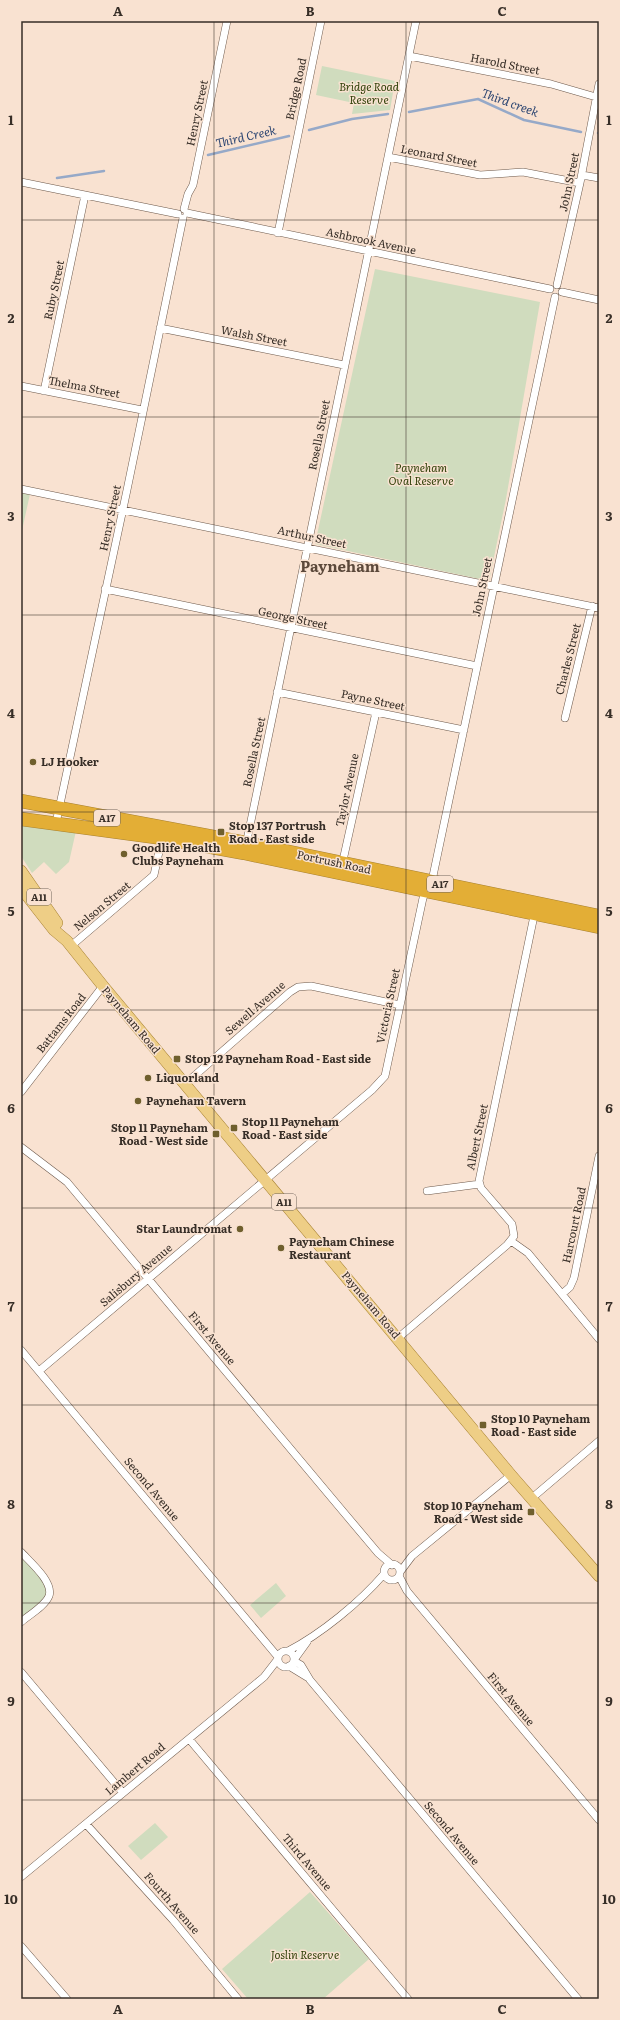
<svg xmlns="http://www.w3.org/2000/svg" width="620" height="2020" font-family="Literata,serif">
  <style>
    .green { fill: #d0dcbe }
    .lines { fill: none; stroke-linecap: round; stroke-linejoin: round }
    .stream { stroke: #96a9c8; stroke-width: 2.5 }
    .street-casing { stroke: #6d594b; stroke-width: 8 }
    .primary-casing { stroke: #a78131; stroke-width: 12 }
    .highway-casing { stroke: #a78131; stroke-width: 14 }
    .street { stroke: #fff; stroke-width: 7 }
    .primary { stroke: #eece86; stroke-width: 11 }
    .highway { stroke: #e3ae36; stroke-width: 13 }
    .grid { fill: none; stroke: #372e27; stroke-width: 1; stroke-opacity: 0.55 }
    .poi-dot { fill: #6f5f2d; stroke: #f9e2d1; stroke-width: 1.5 }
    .labels { text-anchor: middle; stroke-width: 3; stroke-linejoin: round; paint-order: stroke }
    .shield { fill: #f9e2d1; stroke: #71645a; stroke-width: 1 }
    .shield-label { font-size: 10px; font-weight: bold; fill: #372e27 }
    .street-label { font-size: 11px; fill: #372e27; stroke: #f9e2d1 }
    .park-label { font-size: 11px; font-style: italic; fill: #2f4008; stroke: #f9e2d1 }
    .poi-label { font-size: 11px; font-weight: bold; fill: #372e27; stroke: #f9e2d1; text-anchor: start }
    .water-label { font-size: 12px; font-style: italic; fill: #2d4672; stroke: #f9e2d1 }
    .district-label { font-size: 15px; font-weight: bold; fill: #5c493b; stroke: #f9e2d1 }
    .neatline { fill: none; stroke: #372e27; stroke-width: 1.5 }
    .grid-label { font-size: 13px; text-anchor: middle; font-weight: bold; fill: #372e27 }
  </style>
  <rect width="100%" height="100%" fill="#f9e2d1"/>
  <!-- green -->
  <path class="green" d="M322 66 395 81 390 110 352 114 354 103 316 95Z
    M375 269 540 302 506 499 489 581 315 544Z
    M21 492 30 494 21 535Z
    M21 824 76 831 69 862 56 874 44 862 32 873 21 856Z
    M21 1555 43 1577 49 1595 21 1622Z
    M276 1583 286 1596 261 1618 250 1605Z
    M155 1823 168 1837 141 1860 128 1846Z
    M310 1892 369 1959 323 1999H248L222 1969Z"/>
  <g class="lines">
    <!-- stream -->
    <path class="stream" d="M409 112 478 99 524 120 581 132
      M309 130 352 119 388 114
      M598 133H599
      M208 155 289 136
      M57 178 104 171"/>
    <!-- street casing -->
    <g class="street-casing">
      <path id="street" d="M409 56 551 84 596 97
        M388 157 480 175 523 172 580 183
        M582 175 599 178
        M21 182 178 214
        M184 209 188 194 193 185 227 21
        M187 213 550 289
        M278 233 321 21
        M557 285 580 183 599 84
        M562 292 599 300
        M160 328 344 365
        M21 386 142 410
        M44 391 85 195
        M21 489 599 608
        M105 589 477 666
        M277 692 464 730
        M565 718 592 606
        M56 823 127 490 183 218
        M246 845 416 21
        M342 865 376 712
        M71 946 154 875 162 838
        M185 1084 290 992 298 987 311 986 400 1005
        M21 1092 103 986
        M21 1147 67 1182 346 1515 378 1553 392 1565
        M427 1191 480 1184
        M511 1241 528 1253 599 1339
        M562 1294 570 1287 574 1278 599 1156
        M398 1338 507 1245 514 1236 512 1224 481 1188 479 1181 535 911
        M21 1350 278 1657
        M39 1371 372 1090 385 1076 423 898 433 876 555 297
        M532 1498 599 1441
        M21 1552C29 1561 54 1582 49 1596 45 1606 29 1615 21 1622
        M384 1572a8 8 0 1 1 16 0a8 8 0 1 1-16 0Z
        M400 1572 412 1556 511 1475
        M399 1576 407 1591 599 1820
        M288 1651C321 1634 360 1602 384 1574
        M278 1659a8 8 0 1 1 16 0a8 8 0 1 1-16 0Z
        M294 1660 307 1642
        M294 1661 301 1665 310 1680 578 1999
        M289 1666 307 1677
        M21 1672 123 1793
        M189 1739 408 1999
        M86 1824 173 1920 238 1999
        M21 1877 264 1677 278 1659
        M21 1946 67 1999"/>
    </g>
    <!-- primary casing -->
    <g class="primary-casing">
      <path id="primary" d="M21 871 57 923
        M21 888 54 930 67 941 103 986 511 1475 599 1576"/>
    </g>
    <!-- highway casing -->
    <g class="highway-casing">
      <path id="highway" d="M21 801 246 843 599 916
        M21 819 162 838 244 853 599 927"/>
    </g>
    <!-- street -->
    <use href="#street" class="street"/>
    <!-- primary -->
    <use href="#primary" class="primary"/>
    <!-- highway -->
    <use href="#highway" class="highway"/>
  </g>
  <!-- grid -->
  <path class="grid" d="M214 21V1999M406 21V1999M21 220H599M21 417H599M21 615H599M21 812H599M21 1010H599M21 1208H599M21 1405H599M21 1603H599M21 1800H599"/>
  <!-- markers -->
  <g class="poi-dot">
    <circle cx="33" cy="762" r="4"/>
    <rect x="217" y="828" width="8" height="8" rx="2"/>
    <circle cx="124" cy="854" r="4"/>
    <rect x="173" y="1055" width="8" height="8" rx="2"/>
    <circle cx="148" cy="1078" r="4"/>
    <circle cx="138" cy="1101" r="4"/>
    <rect x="230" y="1124" width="8" height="8" rx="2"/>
    <rect x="212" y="1130" width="8" height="8" rx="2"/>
    <circle cx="240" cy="1229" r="4"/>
    <circle cx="281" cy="1248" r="4"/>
    <rect x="479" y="1421" width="8" height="8" rx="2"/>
    <rect x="527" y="1508" width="8" height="8" rx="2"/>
  </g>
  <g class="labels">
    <!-- shield labels -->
    <g class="shield">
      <rect x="94" y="810" width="26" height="16" rx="3"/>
      <rect x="427" y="876" width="26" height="16" rx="3"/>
      <rect x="27" y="889" width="24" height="16" rx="3"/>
      <rect x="272" y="1194" width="24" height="16" rx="3"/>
    </g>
    <g class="shield-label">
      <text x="107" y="822">A17</text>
      <text x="440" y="888">A17</text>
      <text x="39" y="901">A11</text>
      <text x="284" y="1206">A11</text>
    </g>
    <!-- street labels -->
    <g class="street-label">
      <text transform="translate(505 64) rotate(11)" y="4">Harold Street</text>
      <text transform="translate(296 89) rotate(-78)" y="4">Bridge Road</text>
      <text transform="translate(197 113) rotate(-78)" y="4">Henry Street</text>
      <text transform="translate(439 156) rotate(11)" y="4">Leonard Street</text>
      <text transform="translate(569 182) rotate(-78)" y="4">John Street</text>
      <text transform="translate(371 241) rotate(12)" y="4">Ashbrook Avenue</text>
      <text transform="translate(54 290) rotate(-78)" y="4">Ruby Street</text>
      <text transform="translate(254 336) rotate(11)" y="4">Walsh Street</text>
      <text transform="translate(84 387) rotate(11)" y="4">Thelma Street</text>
      <text transform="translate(319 435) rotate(-79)" y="4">Rosella Street</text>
      <text transform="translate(110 518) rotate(-78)" y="4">Henry Street</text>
      <text transform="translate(312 537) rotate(12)" y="4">Arthur Street</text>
      <text transform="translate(482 587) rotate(-78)" y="4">John Street</text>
      <text transform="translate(293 618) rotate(12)" y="4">George Street</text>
      <text transform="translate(568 659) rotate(-76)" y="4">Charles Street</text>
      <text transform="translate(373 700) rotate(12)" y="4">Payne Street</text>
      <text transform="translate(254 752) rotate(-78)" y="4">Rosella Street</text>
      <text transform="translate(347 790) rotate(-78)" y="4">Taylor Avenue</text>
      <text transform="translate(334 862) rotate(12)" y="4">Portrush Road</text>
      <text transform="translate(102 906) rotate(-40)" y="4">Nelson Street</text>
      <text transform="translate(388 1006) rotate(-78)" y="4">Victoria Street</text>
      <text transform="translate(255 1008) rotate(-41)" y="4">Sewell Avenue</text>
      <text transform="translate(131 1020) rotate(50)" y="4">Payneham Road</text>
      <text transform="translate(61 1023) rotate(-52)" y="4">Battams Road</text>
      <text transform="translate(477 1137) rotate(-78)" y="4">Albert Street</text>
      <text transform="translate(574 1225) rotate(-78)" y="4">Harcourt Road</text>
      <text transform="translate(136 1275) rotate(-40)" y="4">Salisbury Avenue</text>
      <text transform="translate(371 1305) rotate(50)" y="4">Payneham Road</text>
      <text transform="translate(212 1338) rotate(50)" y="4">First Avenue</text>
      <text transform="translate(152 1489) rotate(50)" y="4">Second Avenue</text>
      <text transform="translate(511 1699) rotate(50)" y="4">First Avenue</text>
      <text transform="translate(135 1769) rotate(-40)" y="4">Lambert Road</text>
      <text transform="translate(452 1833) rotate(50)" y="4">Second Avenue</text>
      <text transform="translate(307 1862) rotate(50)" y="4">Third Avenue</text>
      <text transform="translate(172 1903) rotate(49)" y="4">Fourth Avenue</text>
    </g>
    <!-- park labels -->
    <g class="park-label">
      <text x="369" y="91">Bridge Road<tspan x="369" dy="13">Reserve</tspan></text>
      <text x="421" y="472">Payneham<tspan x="421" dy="13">Oval Reserve</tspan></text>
      <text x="305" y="1959">Joslin Reserve</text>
    </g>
    <!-- poi labels -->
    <g class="poi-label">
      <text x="41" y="766">LJ Hooker</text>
      <text x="229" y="830">Stop 137 Portrush<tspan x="229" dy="13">Road - East side</tspan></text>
      <text x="132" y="852">Goodlife Health<tspan x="132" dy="13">Clubs Payneham</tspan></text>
      <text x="185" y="1063">Stop 12 Payneham Road - East side</text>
      <text x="156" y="1082">Liquorland</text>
      <text x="146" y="1105">Payneham Tavern</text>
      <text x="242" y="1126">Stop 11 Payneham<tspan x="242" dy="13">Road - East side</tspan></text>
      <text x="208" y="1132" text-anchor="end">Stop 11 Payneham<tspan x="208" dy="13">Road - West side</tspan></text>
      <text x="232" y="1233" text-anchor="end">Star Laundromat</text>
      <text x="289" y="1246">Payneham Chinese<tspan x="289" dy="13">Restaurant</tspan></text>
      <text x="491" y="1423">Stop 10 Payneham<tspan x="491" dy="13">Road - East side</tspan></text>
      <text x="523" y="1510" text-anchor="end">Stop 10 Payneham<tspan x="523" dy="13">Road - West side</tspan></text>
    </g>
    <!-- water labels -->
    <g class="water-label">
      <text transform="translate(510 103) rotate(20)" y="4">Third creek</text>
      <text transform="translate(246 137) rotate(-13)" y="4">Third Creek</text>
    </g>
    <!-- district labels -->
    <g class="district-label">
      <text x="340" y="572">Payneham</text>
    </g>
  </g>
  <!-- border -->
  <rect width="620" height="2020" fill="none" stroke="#f9e2d1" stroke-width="44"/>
  <rect x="22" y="22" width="576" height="1976" class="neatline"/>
  <g class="grid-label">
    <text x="118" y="16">A</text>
    <text x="310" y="16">B</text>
    <text x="502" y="16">C</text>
    <text x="11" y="125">1</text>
    <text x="609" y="125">1</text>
    <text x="11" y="323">2</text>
    <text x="609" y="323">2</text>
    <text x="11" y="521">3</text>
    <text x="609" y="521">3</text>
    <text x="11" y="718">4</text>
    <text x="609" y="718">4</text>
    <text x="11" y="916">5</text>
    <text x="609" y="916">5</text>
    <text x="11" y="1113">6</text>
    <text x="609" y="1113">6</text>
    <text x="11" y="1311">7</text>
    <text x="609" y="1311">7</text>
    <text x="11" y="1509">8</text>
    <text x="609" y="1509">8</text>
    <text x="11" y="1706">9</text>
    <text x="609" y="1706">9</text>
    <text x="11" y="1904">10</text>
    <text x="609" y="1904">10</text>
    <text x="118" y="2014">A</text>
    <text x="310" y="2014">B</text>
    <text x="502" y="2014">C</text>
  </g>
</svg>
